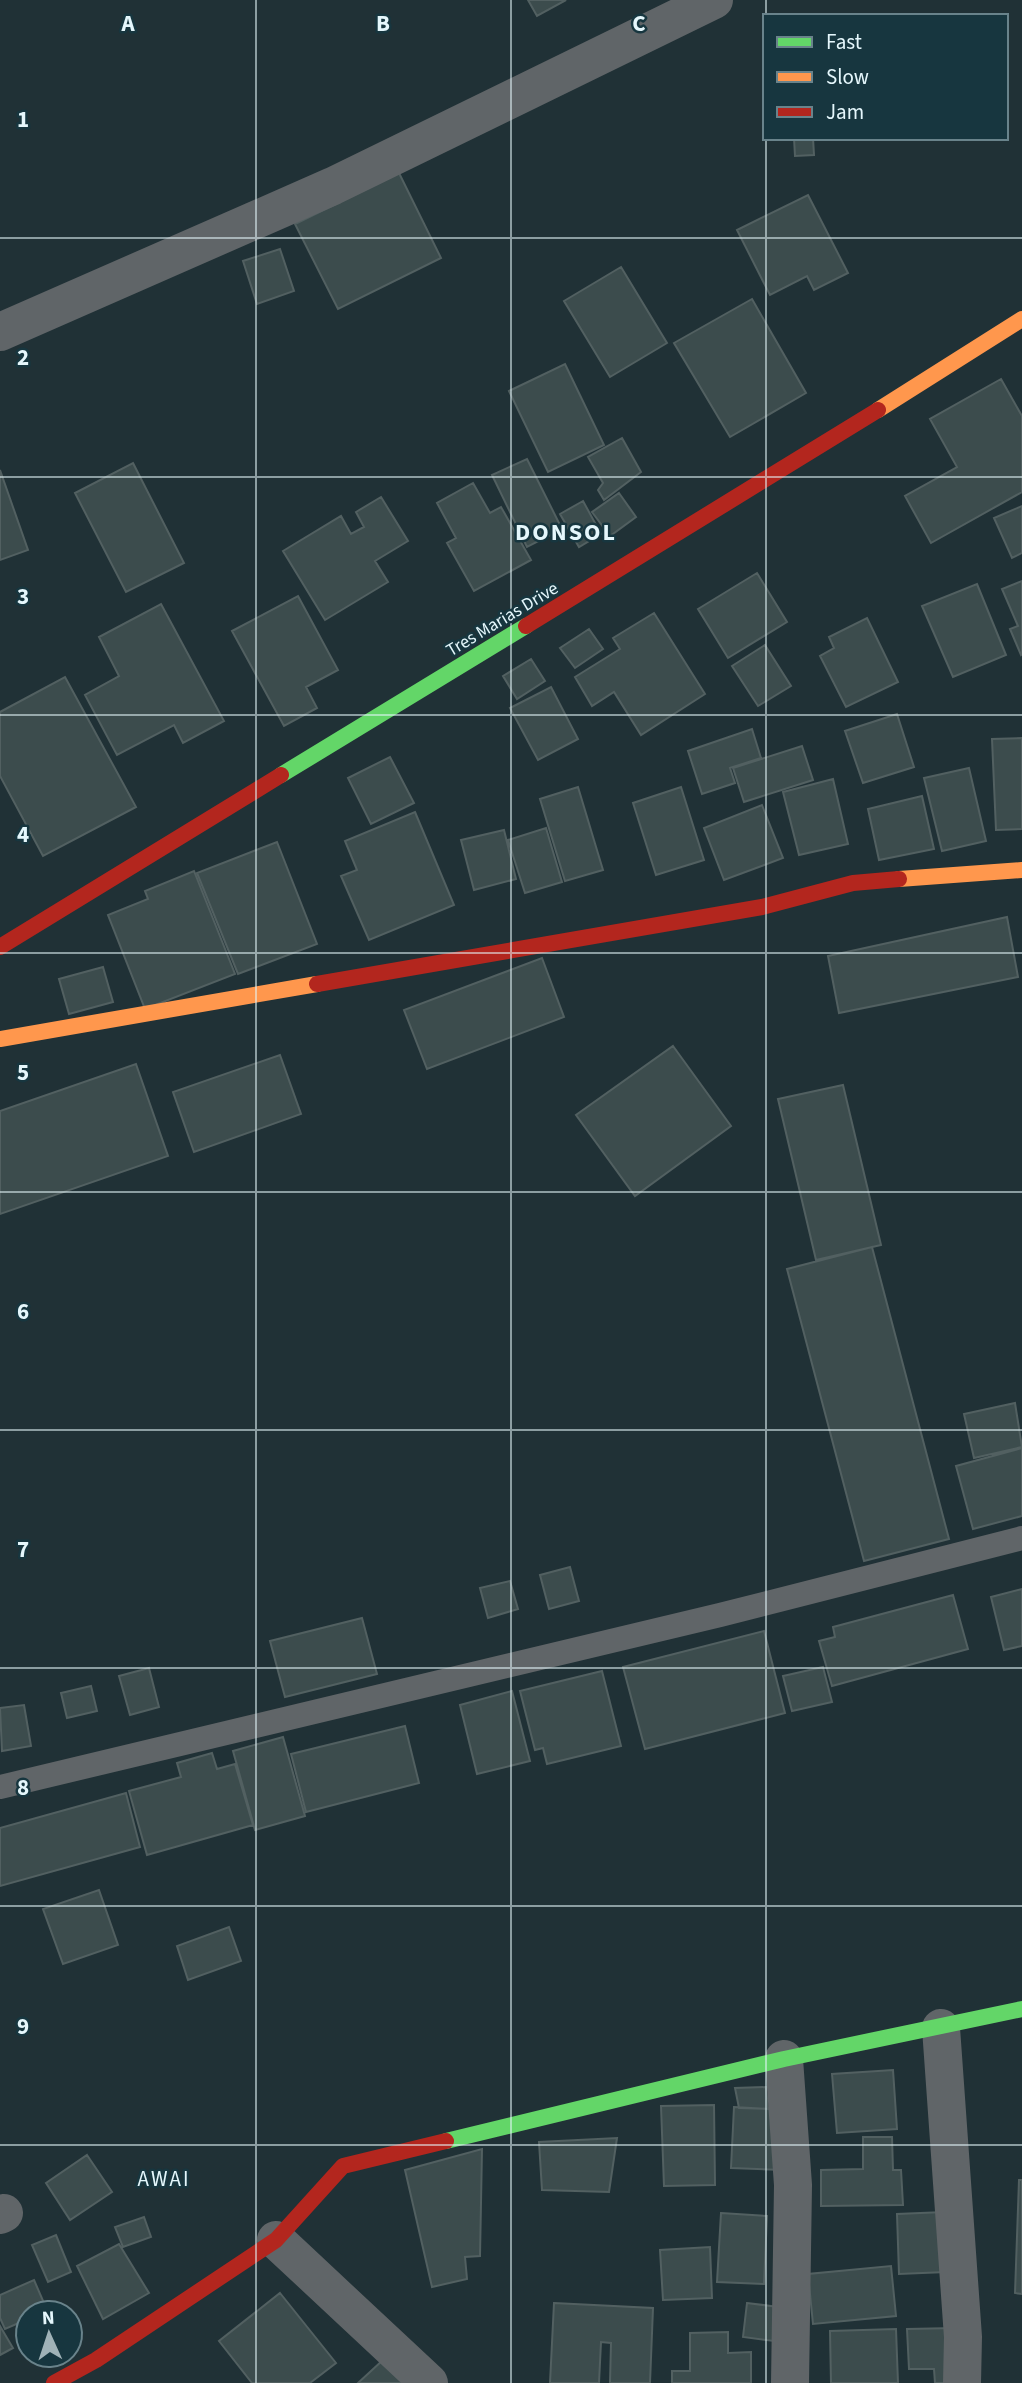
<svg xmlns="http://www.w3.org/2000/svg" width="1022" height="2383" font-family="'Source Sans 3',sans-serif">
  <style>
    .building { fill: #3c4c4d; stroke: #526061; stroke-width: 2 }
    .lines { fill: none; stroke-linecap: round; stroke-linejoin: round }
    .lane { stroke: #606568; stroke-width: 24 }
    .street { stroke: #606568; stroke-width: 38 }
    .fast { stroke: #63d668; stroke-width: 16 }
    .slow { stroke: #ff974d; stroke-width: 16 }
    .jam { stroke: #b3261e; stroke-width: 16 }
    .grid { fill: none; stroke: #e5f7fc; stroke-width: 2; stroke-opacity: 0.55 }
    .labels { text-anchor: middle; stroke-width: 5; stroke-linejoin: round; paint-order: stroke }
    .street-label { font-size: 18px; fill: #e5f7fc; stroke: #17363f }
    .quarter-label { font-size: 21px; letter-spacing: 2px; fill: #e5f7fc; stroke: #17363f }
    .district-label { font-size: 24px; font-weight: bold; letter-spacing: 2px; fill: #e5f7fc; stroke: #17363f }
    .grid-label { font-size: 23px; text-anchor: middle; font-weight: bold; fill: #e5f7fc; stroke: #17363f; stroke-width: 5; stroke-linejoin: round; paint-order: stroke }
  </style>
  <rect width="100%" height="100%" fill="#203136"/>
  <!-- building -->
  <path class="building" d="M528 0H566L537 16Z
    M794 138H813L814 155 795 156Z
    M399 173 441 258 338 309 295 224Z
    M808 195 848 273 814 290 807 276 770 295 737 230Z
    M280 249 294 291 257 304 243 261Z
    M621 267 667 343 610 377 564 301Z
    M752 299 806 393 730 437 674 343Z
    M565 364 604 445 548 472 509 391Z
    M1001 379 1022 416V492L931 543 905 496 957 467 930 419Z
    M622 438 641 472 604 500 598 490 603 483 588 457Z
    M527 459 562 529 527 547 492 475Z
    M133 463 184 563 126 592 75 493Z
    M0 470 28 550 0 560Z
    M473 483 490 513 501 507 531 560 474 591 447 543 456 538 437 503Z
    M619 493 636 517 610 536 592 512Z
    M381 497 408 541 375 561 388 582 325 620 283 551 341 516 351 534 364 527 356 512Z
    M583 501 601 534 579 547 560 514Z
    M1022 506V553L1012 558 994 518Z
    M757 573 787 622 728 658 698 609Z
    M1022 581V654L1021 655 1010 629 1018 626 1002 589Z
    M977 584 1006 655 953 677 922 606Z
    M298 596 338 670 306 687 317 708 284 726 232 631Z
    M161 604 224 721 183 743 174 725 117 755 85 695 119 676 99 637Z
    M654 613 705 694 641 735 614 692 592 706 575 677 620 649 613 638Z
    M867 618 898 682 846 707 820 656 834 648 829 637Z
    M589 629 603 649 575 668 560 648Z
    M765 645 791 686 758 706 732 666Z
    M531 659 545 681 517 699 503 676Z
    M65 677 136 807 43 856 0 776V712Z
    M551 687 578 739 538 760 510 708Z
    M897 714 914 767 863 783 845 731Z
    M752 729 761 758 730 768 735 783 702 794 688 751Z
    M1022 738V829L996 830 992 739Z
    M802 746 813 780 744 802 733 768Z
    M390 757 414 803 371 824 348 778Z
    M969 768 986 841 942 851 924 778Z
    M833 779 848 844 799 855 783 792Z
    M578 787 603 870 565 881 540 799Z
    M681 787 704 860 656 875 633 803Z
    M922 796 934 849 879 860 868 809Z
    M762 805 783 858 724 880 704 828Z
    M415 812 454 905 369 940 341 876 357 870 345 841Z
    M546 828 562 882 525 893 508 840Z
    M504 830 516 879 474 890 461 840Z
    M277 842 317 944 238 974 197 873Z
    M194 871 235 974 145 1009 108 915 148 899 145 891Z
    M1007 917 1018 977 839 1013 828 956Z
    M542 958 564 1017 427 1069 404 1010Z
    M103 967 113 1002 69 1014 59 979Z
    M673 1046 731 1126 635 1196 576 1115Z
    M280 1055 301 1114 194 1152 173 1092Z
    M136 1064 168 1156 0 1214V1111Z
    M843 1085 881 1245 816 1260 778 1099Z
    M872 1247 949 1539 864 1561 787 1269Z
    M1015 1403 1022 1447 974 1458 964 1414Z
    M1022 1448V1516L973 1529 956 1466Z
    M570 1567 579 1601 549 1609 540 1575Z
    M510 1581 518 1609 488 1618 480 1588Z
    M1022 1589V1646L1004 1650 991 1597Z
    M953 1595 968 1649 832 1686 819 1641 835 1637 833 1627Z
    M362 1618 377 1674 285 1697 270 1641Z
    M764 1631 785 1713 645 1749 623 1667Z
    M823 1667 832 1702 792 1711 783 1676Z
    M149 1668 159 1707 130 1715 119 1676Z
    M602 1671 621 1746 547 1764 543 1748 535 1750 520 1691Z
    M91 1686 97 1711 67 1718 61 1693Z
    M512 1691 530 1761 477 1774 460 1705Z
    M24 1705 31 1746 2 1751 0 1708Z
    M405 1726 419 1783 306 1812 291 1754Z
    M283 1737 305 1816 255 1830 233 1751Z
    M212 1753 217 1769 235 1764 253 1825 147 1855 129 1791 181 1777 177 1763Z
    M126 1793 140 1847 0 1886V1828Z
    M99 1890 118 1945 63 1964 43 1909Z
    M229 1927 241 1961 188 1980 177 1946Z
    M893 2070 897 2129 837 2133 832 2074Z
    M766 2087 768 2109 739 2108 735 2088Z
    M714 2105 715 2185 664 2186 661 2106Z
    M734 2107 786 2110 783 2170 731 2168Z
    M863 2137H892L893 2170H901L903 2205 821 2206V2170L863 2169Z
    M617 2138 609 2192 542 2190 539 2142Z
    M482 2149 480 2256 465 2257 467 2279 432 2287 405 2170Z
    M87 2155 112 2192 70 2220 46 2183Z
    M1019 2180H1022V2294L1015 2293Z
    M944 2212 946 2272 899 2274 897 2214Z
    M721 2213 767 2216 764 2284 717 2282Z
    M144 2217 151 2237 123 2247 115 2227Z
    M56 2235 71 2272 48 2282 32 2245Z
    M119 2244 149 2293 103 2319 77 2266Z
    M710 2247 712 2298 663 2300 660 2250Z
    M891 2266 896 2316 813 2324 808 2274Z
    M34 2280 47 2310 28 2313V2319L5 2329 0 2318V2295Z
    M280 2293 336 2363 310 2383H252L219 2341Z
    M554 2303 653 2308 650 2383H610L611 2343 601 2342 599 2383H550Z
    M747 2303 779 2307 774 2341 743 2337Z
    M0 2326 13 2348 0 2355Z
    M955 2328 957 2383H935L934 2369H909L907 2329Z
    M896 2329 898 2383H831L830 2331Z
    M728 2332V2353L751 2352V2383H672V2371H690V2333Z
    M383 2360 404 2383H358Z"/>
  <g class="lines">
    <!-- lane -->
    <path class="lane" d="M0 1787 720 1615 1022 1538"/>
    <!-- street -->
    <path class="street" d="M0 332 333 186 714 0
      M941 2028 963 2337 962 2383
      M784 2059 793 2185 790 2383
      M0 2215 4 2213
      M276 2240 429 2383"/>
    <!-- fast -->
    <path class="fast" d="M281 775 526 626
      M446 2141 784 2059 1022 2009"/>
    <!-- slow -->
    <path class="slow" d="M878 410 1022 319
      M899 879 1022 870
      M0 1039 317 984"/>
    <!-- jam -->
    <path class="jam" d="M526 626 878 410
      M0 947 281 775
      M317 984 762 907 853 883 899 879
      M54 2383 96 2360 276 2240 343 2166 446 2141"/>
  </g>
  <!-- grid -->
  <path class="grid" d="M256 0V2383M511 0V2383M766 0V16M766 138V2383M0 238H1022M0 477H1022M0 715H1022M0 953H1022M0 1192H1022M0 1430H1022M0 1668H1022M0 1906H1022M0 2145H1022"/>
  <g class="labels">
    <!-- street labels -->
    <g class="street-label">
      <text transform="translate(502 619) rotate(-31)" y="6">Tres Marias Drive</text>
    </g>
    <!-- quarter labels -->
    <g class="quarter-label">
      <text x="164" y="2186">AWAI</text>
    </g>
    <!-- district labels -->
    <g class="district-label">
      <text x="566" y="540">DONSOL</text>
    </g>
  </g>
  <g class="grid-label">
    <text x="128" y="31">A</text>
    <text x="383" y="31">B</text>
    <text x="639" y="31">C</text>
    <text x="23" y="127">1</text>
    <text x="23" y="365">2</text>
    <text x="23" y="604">3</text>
    <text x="23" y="842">4</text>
    <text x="23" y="1080">5</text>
    <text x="23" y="1319">6</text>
    <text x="23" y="1557">7</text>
    <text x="23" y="1795">8</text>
    <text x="23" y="2034">9</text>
  </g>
  <!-- legend -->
  <rect x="763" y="14" width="245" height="126" fill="#17363f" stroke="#69838b" stroke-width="2"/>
  <rect x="777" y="37" width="35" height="10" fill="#63d668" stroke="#69838b" stroke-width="2"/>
  <text x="826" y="49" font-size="21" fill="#e5f7fc">Fast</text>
  <rect x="777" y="72" width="35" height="10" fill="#ff974d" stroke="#69838b" stroke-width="2"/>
  <text x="826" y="84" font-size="21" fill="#e5f7fc">Slow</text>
  <rect x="777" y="107" width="35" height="10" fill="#b3261e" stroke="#69838b" stroke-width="2"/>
  <text x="826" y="119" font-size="21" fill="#e5f7fc">Jam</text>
  <!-- north arrow -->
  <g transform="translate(49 2334) rotate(357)"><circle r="33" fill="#17363f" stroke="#69838b" stroke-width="2"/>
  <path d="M0-5L12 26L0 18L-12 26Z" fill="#a0b2b7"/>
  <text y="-10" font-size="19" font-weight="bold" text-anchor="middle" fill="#e5f7fc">N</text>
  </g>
</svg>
